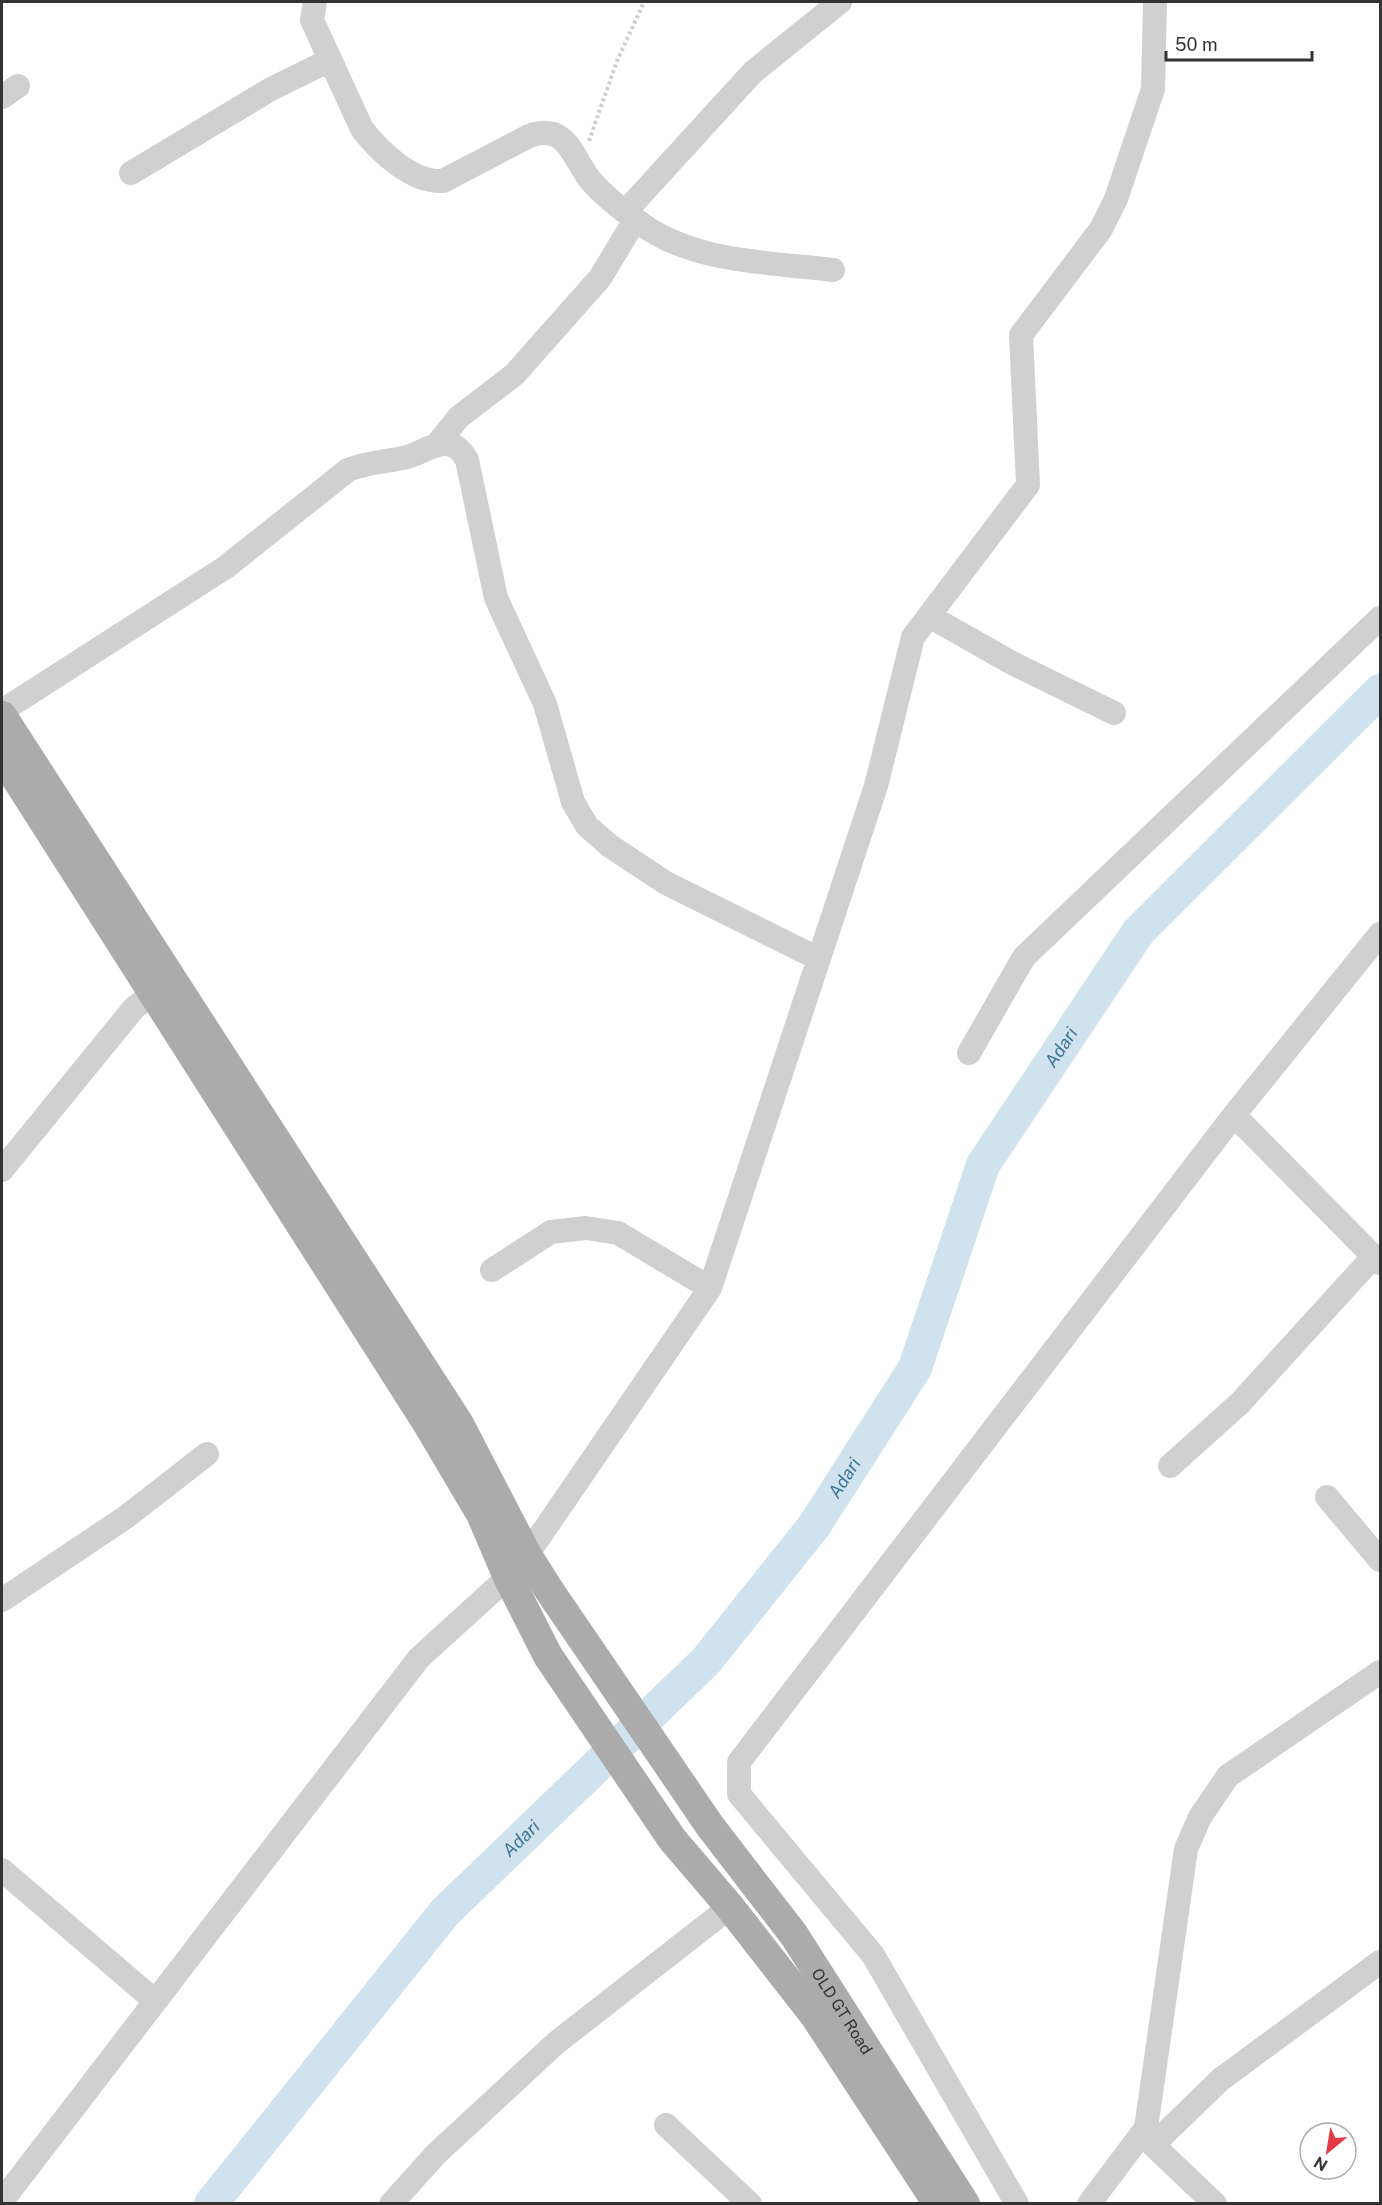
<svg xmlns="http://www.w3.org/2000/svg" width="1382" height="2205" font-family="'Public Sans',sans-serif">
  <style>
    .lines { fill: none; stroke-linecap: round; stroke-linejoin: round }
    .river { stroke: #cfe2ee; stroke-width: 34 }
    .path { stroke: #cdcdcd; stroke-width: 4; stroke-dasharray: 3 3; stroke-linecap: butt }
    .minor { stroke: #d0d0d0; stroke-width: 24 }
    .major { stroke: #ababab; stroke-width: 30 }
    .labels { text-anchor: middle; stroke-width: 6; stroke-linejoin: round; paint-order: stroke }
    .street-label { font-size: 16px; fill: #333; stroke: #fff }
    .water-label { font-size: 18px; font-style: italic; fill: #3f7597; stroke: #fff }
  </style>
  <rect width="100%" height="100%" fill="#fff"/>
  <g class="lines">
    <!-- river -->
    <path class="river" id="s1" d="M211 2204 445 1912 706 1661 814 1526 915 1368 983 1165 1139 931 1380 691"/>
    <!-- path -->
    <path class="path" d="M589 141 617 61 644 2"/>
    <!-- minor -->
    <path class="minor" d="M315 2 312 20 362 129C380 152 412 183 443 181L529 136C567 122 572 157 591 181 603 195 621 209 636 220 690 263 768 262 833 270
      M2 97 18 86
      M131 173 271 89 330 60
      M626 211 753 72 840 2
      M438 443 459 417 515 374 537 349 600 278 635 220
      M929 616 1014 664 1114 713
      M2 711 226 567 348 470C369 462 386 462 407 457 430 450 450 430 467 460L496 598 545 704 573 802 587 826 610 846 666 883 819 959
      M969 1053 1024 957 1380 618
      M1234 1115 1380 1263
      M2 1170 134 1008 154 993
      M492 1270 551 1232 586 1228 618 1233 710 1288
      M1170 1466 1240 1403 1374 1256
      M1327 1497 1380 1560
      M2 1600 126 1517 207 1454
      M2 1870 155 2001
      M666 2125 750 2204
      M1147 2132 1153 2145 1215 2204
      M1153 2145 1220 2080 1380 1962
      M2 2201 419 1658 508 1577 527 1555 710 1288 876 786 913 637 1028 485 1021 335 1101 229 1116 199 1153 89 1155 2
      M391 2204 436 2154 556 2043 730 1907
      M1017 2204 873 1955 739 1794V1762L1234 1115 1380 934
      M1089 2204 1146 2128 1186 1849 1200 1817 1228 1776 1380 1672"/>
    <!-- major -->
    <g class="major">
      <path id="s2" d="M2 716 459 1424 527 1555 549 1590 710 1826 794 1935 965 2204"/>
      <path d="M2 756 429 1426 481 1514 508 1577 548 1656 672 1839 730 1907 815 2016 938 2204"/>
    </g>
  </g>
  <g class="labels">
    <!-- street labels -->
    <g class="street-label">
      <text dy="6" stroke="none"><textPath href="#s2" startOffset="1545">OLD GT Road</textPath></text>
    </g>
    <!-- water labels -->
    <g class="water-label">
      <text dy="6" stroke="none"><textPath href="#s1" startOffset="1452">Adari</textPath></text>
      <text dy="6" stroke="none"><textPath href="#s1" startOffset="966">Adari</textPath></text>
      <text dy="6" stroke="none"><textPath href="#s1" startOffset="480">Adari</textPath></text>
    </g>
  </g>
  <!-- border -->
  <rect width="1382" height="2205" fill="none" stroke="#333333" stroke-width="6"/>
  <!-- north arrow -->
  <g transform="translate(1328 2151) rotate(210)"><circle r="28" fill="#ffffff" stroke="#adadad" stroke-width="1.5"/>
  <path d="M0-4.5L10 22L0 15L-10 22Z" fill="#e63946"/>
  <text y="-9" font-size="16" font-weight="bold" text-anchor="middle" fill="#333333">N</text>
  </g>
  <!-- scale -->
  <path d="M1166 51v9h146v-9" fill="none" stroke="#333333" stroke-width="3"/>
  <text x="1175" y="51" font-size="18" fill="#333333" stroke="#ffffff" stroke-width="4.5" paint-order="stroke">50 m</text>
</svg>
